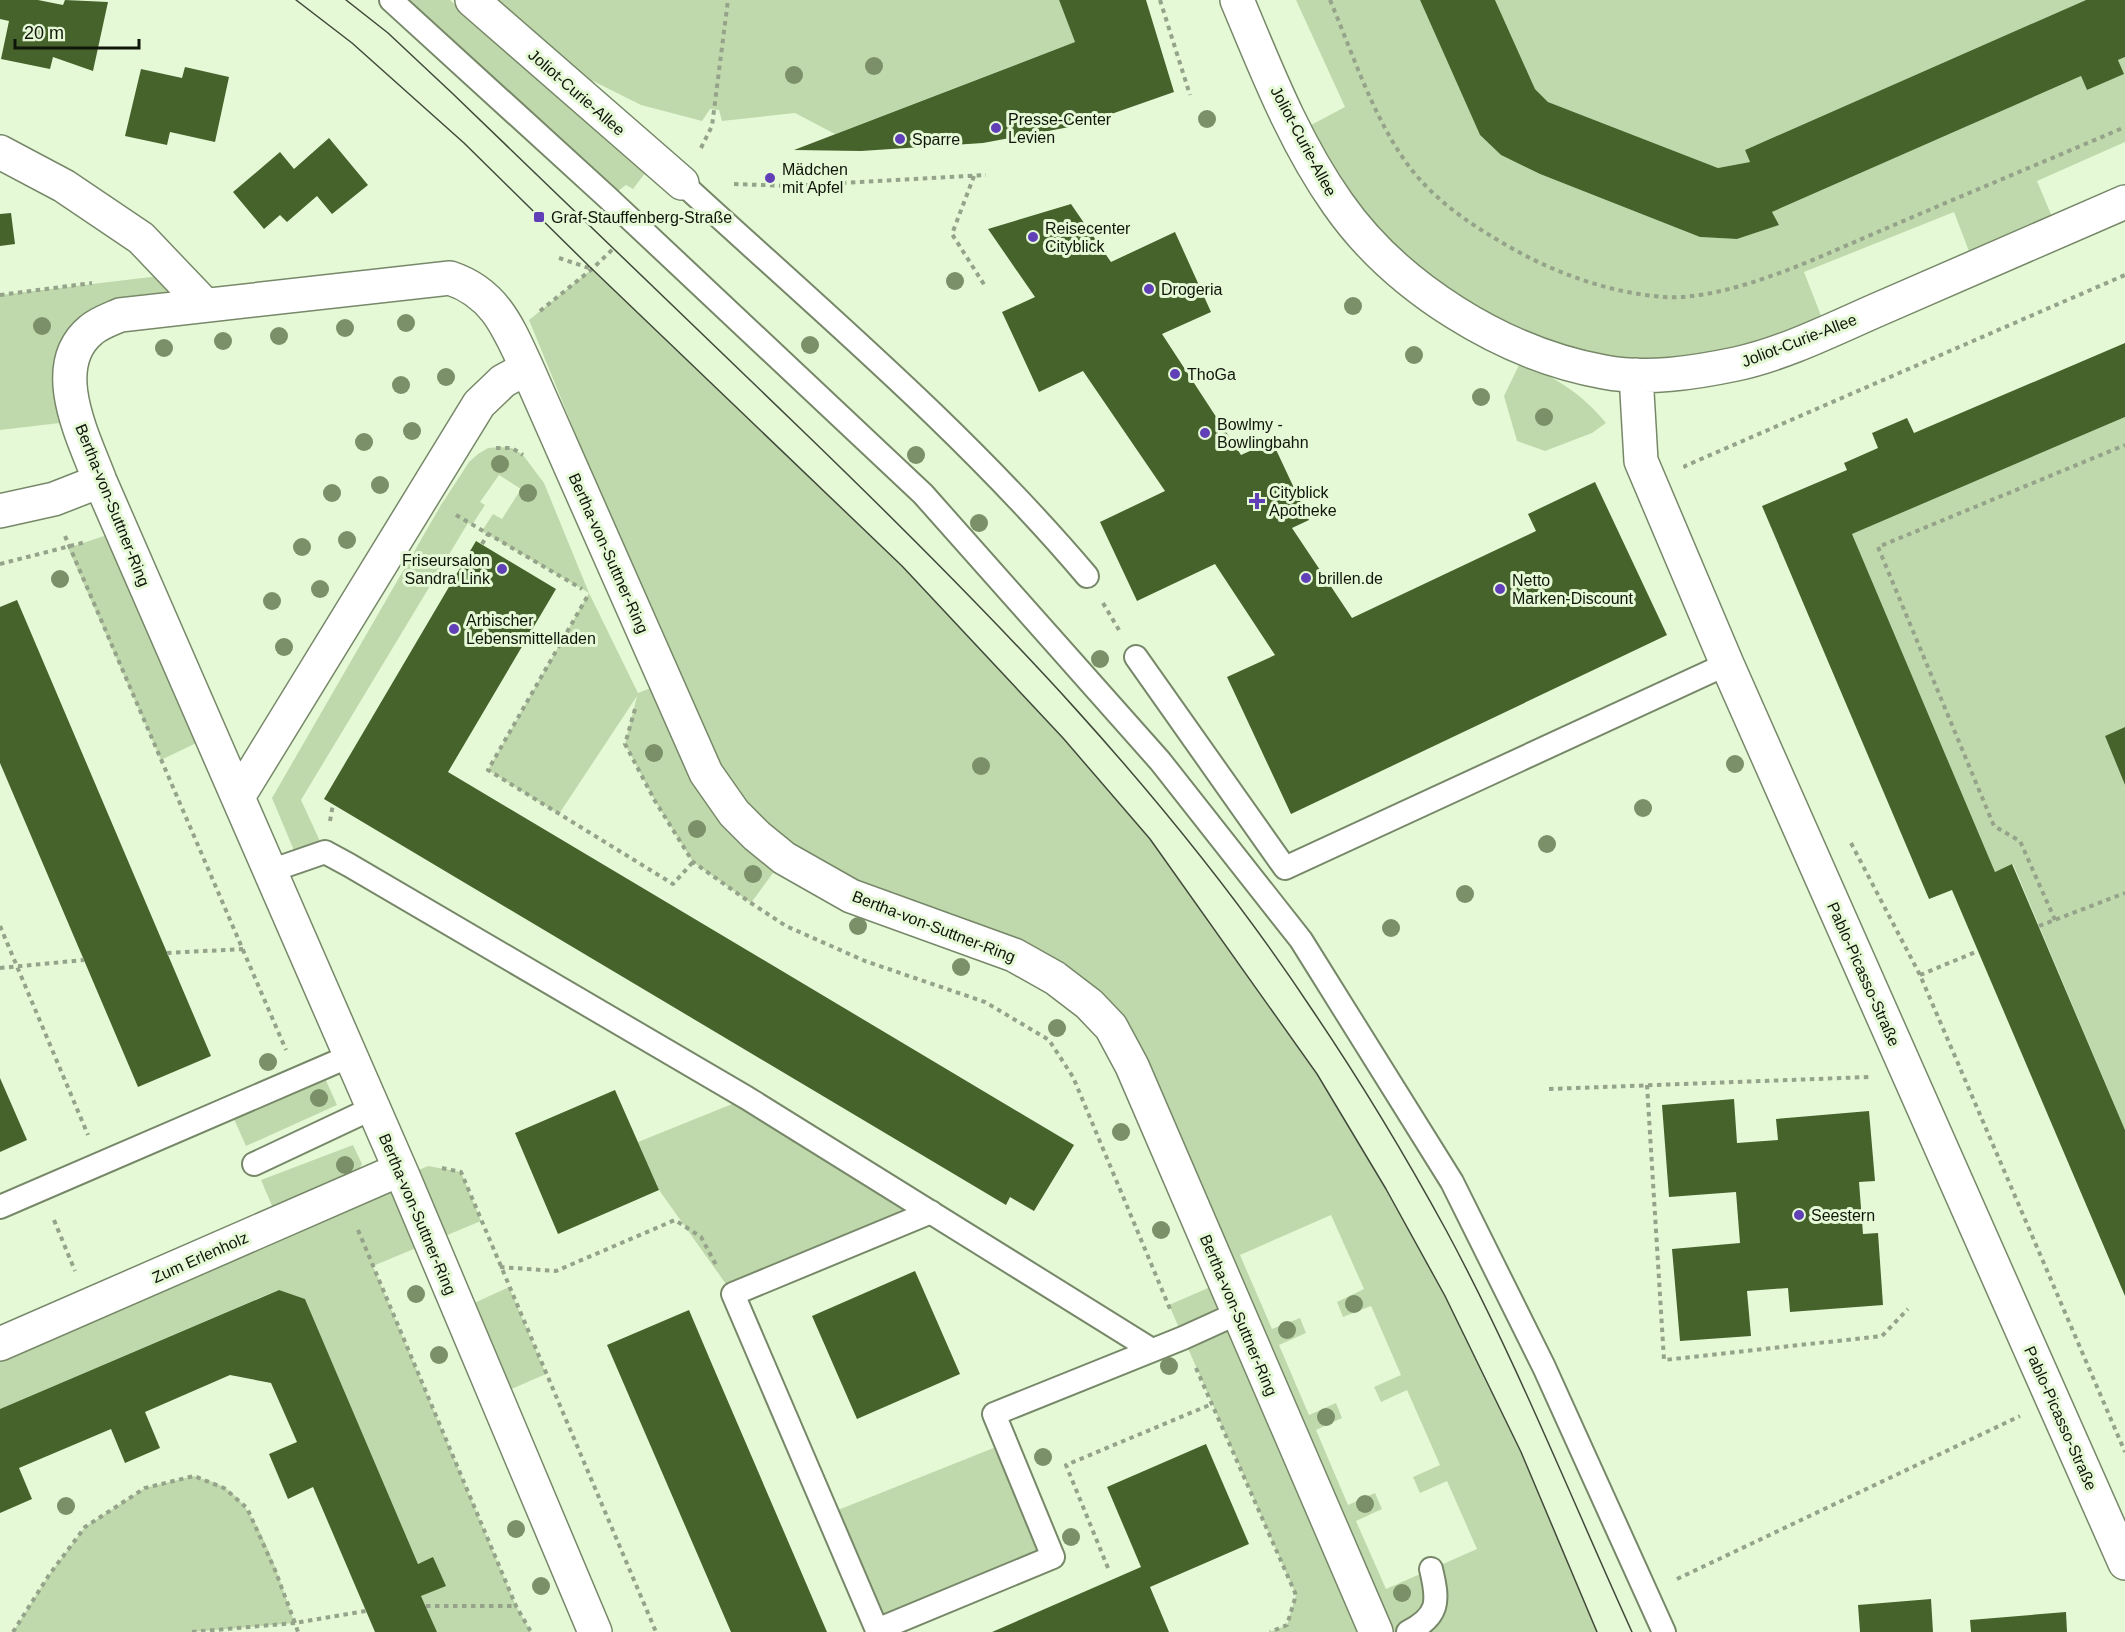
<svg xmlns="http://www.w3.org/2000/svg" width="2125" height="1632" font-family="Arial,sans-serif">
  <style>
    .green { fill: #c0d9ac; fill-rule: evenodd }
    .building { fill: #46632c }
    .lines { fill: none; stroke-linecap: round; stroke-linejoin: round }
    .lane-casing { stroke: #778869; stroke-width: 26 }
    .street-casing { stroke: #778869; stroke-width: 36 }
    .path { stroke: #94a389; stroke-width: 4; stroke-dasharray: 4.5 4.5; stroke-linecap: butt }
    .lane { stroke: #fff; stroke-width: 22 }
    .street { stroke: #fff; stroke-width: 33 }
    .tram { stroke: #414a39; stroke-width: 1.5 }
    .tree { fill: #7b8f68 }
    .poi-dot { fill: #603fb7; stroke: #e6f9d7; stroke-width: 2 }
    .labels { text-anchor: middle; stroke-width: 6; stroke-linejoin: round; paint-order: stroke }
    .street-label { font-size: 16px; fill: #10160a; stroke: #e6f9d7 }
    .poi-label { font-size: 16px; fill: #10160a; stroke: #e6f9d7; text-anchor: start }
  </style>
  <rect width="100%" height="100%" fill="#e6f9d7"/>
  <!-- green -->
  <path class="green" d="M410 0H450L646 172 633 189 626 185 618 191Z
    M497 0H1059L1075 42 835 134 795 113 722 121 719 110 710 109 702 121 641 105 587 78Z
    M1296 0H1420L1480 135 1501 155 1540 174 1700 237 1737 239 1778 225 1772 212 2081 76 2087 90 2123 74 2118 60 2125 57V142L2037 181 2058 231 1975 267 1954 212 1804 272 1827 331 1636 375 1445 306 1296 133 1345 107Z
    M1495 0H2086L1745 150 1750 162 1718 168 1548 102 1535 89Z
    M592 269 902 566 1063 738 1150 839 1316 1074 1386 1189 1445 1296 1521 1452 1597 1632H1270L1287 1625 1296 1595 1169 1305 1224 1281 1089 1004 784 858 751 903 693 862 655 801 625 744 637 696 559 814 488 770 589 593 482 531 493 514 502 519 521 489 499 475 480 502 485 505 472 525 468 523 301 800 325 852 298 860 272 798 441 505 469 462 478 454 488 448 500 447 512 448 523 455 544 483 589 593 638 693 666 682 572 470 587 462 529 320ZM1331 1215 1364 1289 1337 1302 1343 1317 1371 1306 1401 1375 1374 1387 1381 1402 1407 1390 1440 1465 1413 1477 1420 1493 1447 1481 1477 1549 1386 1589 1356 1521 1382 1509 1375 1493 1348 1505 1316 1430 1342 1418 1336 1403 1309 1415 1279 1345 1306 1333 1300 1318 1272 1329 1240 1255Z
    M176 274 204 304 91 330 77 421 0 430V295Z
    M1520 363C1556 377 1582 394 1606 423L1592 433 1545 451 1517 441 1504 396Z
    M2125 417V727L2105 736 2125 785V1130L2013 864 1995 872 1852 534Z
    M122 530 211 736 161 760 68 548Z
    M324 1076 337 1105 246 1146 229 1108Z
    M747 1098 931 1212 733 1294 659 1190 638 1142Z
    M353 1145 362 1164 343 1194 346 1202 428 1166 461 1172 481 1221 373 1266 516 1606 531 1632H437L421 1596 445 1585 433 1558 418 1564 305 1299 278 1290 0 1409V1344L279 1222 261 1180Z
    M509 1287 546 1374 495 1396 459 1310Z
    M1006 1443 1053 1557 877 1630 828 1514Z
    M194 1476C204 1480 216 1482 225 1488 261 1511 280 1583 295 1623L192 1632H13L49 1575 85 1527 145 1488Z"/>
  <!-- building -->
  <path class="building" d="M0 0H38L63 5 65 0 108 2 93 71 53 57 50 69 1 59 9 21 0 19Z
    M1059 0H1146L1174 92 1080 125 983 143 861 151 794 150 1075 42Z
    M1420 0H1495L1535 89 1548 102 1718 168 1750 162 1745 150 2086 0H2125V57L2118 60 2124 74 2087 90 2081 76 1772 212 1779 225 1737 239 1700 237 1540 174 1501 155 1480 135Z
    M185 67 229 77 215 142 170 132 167 145 125 136 141 69 182 78Z
    M329 138 368 185 332 214 317 196 287 222 280 215 264 229 233 192 280 152 294 169Z
    M1071 204 1111 262 1175 232 1211 312 1162 334 1241 455 1272 441 1309 520 1292 528 1352 618 1536 531 1528 514 1595 482 1667 635 1291 814 1227 677 1275 655 1215 564 1137 601 1100 522 1165 491 1083 371 1039 392 1002 312 1035 297 988 229Z
    M11 213 15 244 0 246V214Z
    M2125 343V417L1852 534 1995 872 2012 864 2125 1130V1296L1952 890 1929 899 1762 506 1847 470 1844 463 1878 448 1872 433 1907 418 1914 433Z
    M476 541 556 589 448 772 1074 1145 1034 1211 1010 1197 1006 1205 324 799Z
    M17 600 211 1056 138 1087 0 763V607Z
    M2125 727V785L2105 736Z
    M0 1078 27 1140 0 1152Z
    M615 1090 659 1190 558 1234 515 1133Z
    M1734 1099 1737 1143 1778 1140 1776 1119 1869 1111 1875 1181 1859 1182 1863 1234 1878 1233 1883 1305 1790 1312 1788 1288 1747 1291 1751 1336 1680 1341 1672 1249 1740 1243 1736 1192 1669 1197 1662 1105Z
    M915 1271 960 1374 857 1419 812 1316Z
    M279 1290 305 1299 418 1564 433 1557 446 1586 421 1596 437 1632H375L313 1487 288 1499 269 1454 297 1442 271 1383 230 1375 145 1412 160 1448 125 1463 111 1429 19 1468 32 1499 0 1513V1409Z
    M689 1310 711 1362 827 1632H731L607 1345Z
    M1206 1444 1249 1544 1150 1587 1169 1632H992L1141 1567 1107 1487Z
    M1931 1599 1933 1632H1860L1858 1605Z
    M2066 1612 2067 1632H1971L1970 1620Z"/>
  <g class="lines">
    <!-- lane casing -->
    <g class="lane-casing">
      <path id="lane" d="M391 0 607 197 923 494 1160 761 1301 940 1452 1182 1544 1367 1664 1632
        M682 183C820 310 966 433 1087 576
        M1136 657 1285 868 1727 664
        M270 871 325 852 349 865 747 1098 1152 1350
        M254 1164 373 1108
        M0 1207 350 1056
        M931 1212 733 1294 877 1630 1053 1557 994 1414 1183 1338 1238 1313
        M1408 1632C1439 1616 1439 1602 1431 1569"/>
    </g>
    <!-- street casing -->
    <g class="street-casing">
      <path id="street" d="M472 0 682 183
        M1237 0C1266 69 1294 142 1338 204 1396 287 1503 354 1604 372 1647 380 1693 373 1736 364 1787 353 1837 327 1886 306 1965 271 2045 237 2125 202
        M0 152 64 186 141 238 204 304
        M1636 375 1641 461 1727 664 2125 1563
        M0 511 54 499 100 481
        M238 797 479 404 503 381 527 368
        M0 1344 399 1170
        M595 1632 403 1176 100 481C84 438 46 367 91 330 99 323 111 319 120 315L450 278C495 293 508 327 527 368L706 773 734 813 757 836 784 858 851 896 1014 955 1055 978 1089 1004 1111 1027 1132 1066 1376 1632"/>
    </g>
    <!-- path -->
    <path class="path" d="M1160 0 1190 95
      M1330 0C1352 52 1370 108 1401 155 1428 196 1466 222 1508 246 1554 273 1610 293 1664 297 1731 301 1825 254 1887 228 1966 194 2046 161 2125 127
      M701 148 712 126 728 0
      M974 176 952 234 985 286
      M734 184 790 186 986 175
      M559 258 592 269
      M0 295 92 283
      M540 311 592 269 614 248
      M496 448H512L523 455
      M1686 468 1685 466 2125 275
      M456 515 582 589
      M65 536 286 1050
      M482 544 488 534
      M0 564 86 542
      M587 597 488 770 673 884 693 862
      M1103 603 1119 630
      M635 709 625 744 655 801 693 862 751 903 786 926 865 961 985 1002 1049 1040 1073 1077 1170 1309
      M330 821 333 804
      M1851 843 1920 975 2125 1452
      M2055 920 2020 841 1994 826 1878 547 2125 445
      M0 926 88 1135
      M2039 926 2125 893
      M167 953 243 949
      M0 968 84 960
      M1920 975 1978 951
      M1647 1085 1664 1360 1882 1336 1908 1309
      M1549 1089 1869 1077
      M442 1168 461 1172 656 1632
      M54 1220 75 1271
      M358 1230 516 1606 531 1632
      M500 1267 556 1271 675 1220 701 1237 716 1265
      M1196 1368 1296 1595 1287 1625 1270 1632
      M1108 1568 1066 1465 1212 1404
      M1677 1579 2020 1416
      M426 1606H516
      M13 1632 49 1575 85 1527 145 1488 194 1476 224 1488 247 1508 275 1570 295 1623 366 1611
      M192 1632 295 1623 298 1632"/>
    <!-- lane -->
    <use href="#lane" class="lane"/>
    <!-- street -->
    <use href="#street" class="street"/>
    <!-- tram -->
    <path class="tram" d="M296 0 352 43 464 143 592 269 902 566 1063 738 1150 839 1317 1074 1386 1189 1445 1296 1521 1452 1597 1632
      M346 0 388 33 452 93C571 207 689 321 807 435 991 613 1171 796 1313 1011 1361 1082 1405 1155 1446 1230 1516 1360 1571 1498 1632 1632"/>
  </g>
  <!-- trees -->
  <g class="tree">
    <circle cx="874" cy="66" r="9"/>
    <circle cx="794" cy="75" r="9"/>
    <circle cx="1207" cy="119" r="9"/>
    <circle cx="955" cy="281" r="9"/>
    <circle cx="1353" cy="306" r="9"/>
    <circle cx="406" cy="323" r="9"/>
    <circle cx="42" cy="326" r="9"/>
    <circle cx="345" cy="328" r="9"/>
    <circle cx="279" cy="336" r="9"/>
    <circle cx="223" cy="341" r="9"/>
    <circle cx="810" cy="345" r="9"/>
    <circle cx="164" cy="348" r="9"/>
    <circle cx="1414" cy="355" r="9"/>
    <circle cx="446" cy="377" r="9"/>
    <circle cx="401" cy="385" r="9"/>
    <circle cx="1481" cy="397" r="9"/>
    <circle cx="1544" cy="417" r="9"/>
    <circle cx="412" cy="431" r="9"/>
    <circle cx="364" cy="442" r="9"/>
    <circle cx="916" cy="455" r="9"/>
    <circle cx="500" cy="464" r="9"/>
    <circle cx="380" cy="485" r="9"/>
    <circle cx="332" cy="493" r="9"/>
    <circle cx="528" cy="493" r="9"/>
    <circle cx="979" cy="523" r="9"/>
    <circle cx="347" cy="540" r="9"/>
    <circle cx="302" cy="547" r="9"/>
    <circle cx="60" cy="579" r="9"/>
    <circle cx="320" cy="589" r="9"/>
    <circle cx="272" cy="601" r="9"/>
    <circle cx="284" cy="647" r="9"/>
    <circle cx="1100" cy="659" r="9"/>
    <circle cx="654" cy="753" r="9"/>
    <circle cx="1735" cy="764" r="9"/>
    <circle cx="981" cy="766" r="9"/>
    <circle cx="1643" cy="808" r="9"/>
    <circle cx="697" cy="829" r="9"/>
    <circle cx="1547" cy="844" r="9"/>
    <circle cx="753" cy="874" r="9"/>
    <circle cx="1465" cy="894" r="9"/>
    <circle cx="858" cy="926" r="9"/>
    <circle cx="1391" cy="928" r="9"/>
    <circle cx="961" cy="967" r="9"/>
    <circle cx="1057" cy="1028" r="9"/>
    <circle cx="268" cy="1062" r="9"/>
    <circle cx="319" cy="1098" r="9"/>
    <circle cx="1121" cy="1132" r="9"/>
    <circle cx="345" cy="1165" r="9"/>
    <circle cx="1161" cy="1230" r="9"/>
    <circle cx="416" cy="1294" r="9"/>
    <circle cx="1354" cy="1304" r="9"/>
    <circle cx="1287" cy="1330" r="9"/>
    <circle cx="439" cy="1355" r="9"/>
    <circle cx="1169" cy="1366" r="9"/>
    <circle cx="1326" cy="1417" r="9"/>
    <circle cx="1043" cy="1457" r="9"/>
    <circle cx="1365" cy="1504" r="9"/>
    <circle cx="66" cy="1506" r="9"/>
    <circle cx="516" cy="1529" r="9"/>
    <circle cx="1071" cy="1537" r="9"/>
    <circle cx="541" cy="1586" r="9"/>
    <circle cx="1402" cy="1593" r="9"/>
  </g>
  <!-- markers -->
  <g class="poi-dot">
    <circle cx="996" cy="128" r="6"/>
    <circle cx="900" cy="139" r="6"/>
    <circle cx="770" cy="178" r="6"/>
    <rect x="533" y="211" width="12" height="12" rx="3"/>
    <circle cx="1033" cy="237" r="6"/>
    <circle cx="1149" cy="289" r="6"/>
    <circle cx="1175" cy="374" r="6"/>
    <circle cx="1205" cy="433" r="6"/>
    <path d="M1254 492h6v6h6v6h-6v6h-6v-6h-6v-6h6z"/>
    <circle cx="502" cy="569" r="6"/>
    <circle cx="1306" cy="578" r="6"/>
    <circle cx="1500" cy="589" r="6"/>
    <circle cx="454" cy="629" r="6"/>
    <circle cx="1799" cy="1215" r="6"/>
  </g>
  <g class="labels">
    <!-- street labels -->
    <g class="street-label">
      <text transform="translate(577 92) rotate(41)" y="6">Joliot-Curie-Allee</text>
      <text transform="translate(1304 141) rotate(62)" y="6">Joliot-Curie-Allee</text>
      <text transform="translate(1799 340) rotate(-21)" y="6">Joliot-Curie-Allee</text>
      <text transform="translate(113 505) rotate(68)" y="6">Bertha-von-Suttner-Ring</text>
      <text transform="translate(609 553) rotate(66)" y="6">Bertha-von-Suttner-Ring</text>
      <text transform="translate(934 926) rotate(21)" y="6">Bertha-von-Suttner-Ring</text>
      <text transform="translate(1864 974) rotate(66)" y="6">Pablo-Picasso-Straße</text>
      <text transform="translate(418 1214) rotate(67)" y="6">Bertha-von-Suttner-Ring</text>
      <text transform="translate(200 1257) rotate(-24)" y="6">Zum Erlenholz</text>
      <text transform="translate(1239 1315) rotate(67)" y="6">Bertha-von-Suttner-Ring</text>
      <text transform="translate(2061 1418) rotate(66)" y="6">Pablo-Picasso-Straße</text>
    </g>
    <!-- poi labels -->
    <g class="poi-label">
      <text x="1008" y="125">Presse-Center<tspan x="1008" dy="18">Levien</tspan></text>
      <text x="912" y="145">Sparre</text>
      <text x="782" y="175">Mädchen<tspan x="782" dy="18">mit Apfel</tspan></text>
      <text x="551" y="223">Graf-Stauffenberg-Straße</text>
      <text x="1045" y="234">Reisecenter<tspan x="1045" dy="18">Cityblick</tspan></text>
      <text x="1161" y="295">Drogeria</text>
      <text x="1187" y="380">ThoGa</text>
      <text x="1217" y="430">Bowlmy -<tspan x="1217" dy="18">Bowlingbahn</tspan></text>
      <text x="1269" y="498">Cityblick<tspan x="1269" dy="18">Apotheke</tspan></text>
      <text x="490" y="566" text-anchor="end">Friseursalon<tspan x="490" dy="18">Sandra Link</tspan></text>
      <text x="1318" y="584">brillen.de</text>
      <text x="1512" y="586">Netto<tspan x="1512" dy="18">Marken-Discount</tspan></text>
      <text x="466" y="626">Arbischer<tspan x="466" dy="18">Lebensmittelladen</tspan></text>
      <text x="1811" y="1221">Seestern</text>
    </g>
  </g>
  <!-- scale -->
  <path d="M15 39v9h124v-9" fill="none" stroke="#10160a" stroke-width="3"/>
  <text x="24" y="39" font-size="18" fill="#10160a" stroke="#e6f9d7" stroke-width="4.5" paint-order="stroke">20 m</text>
</svg>
